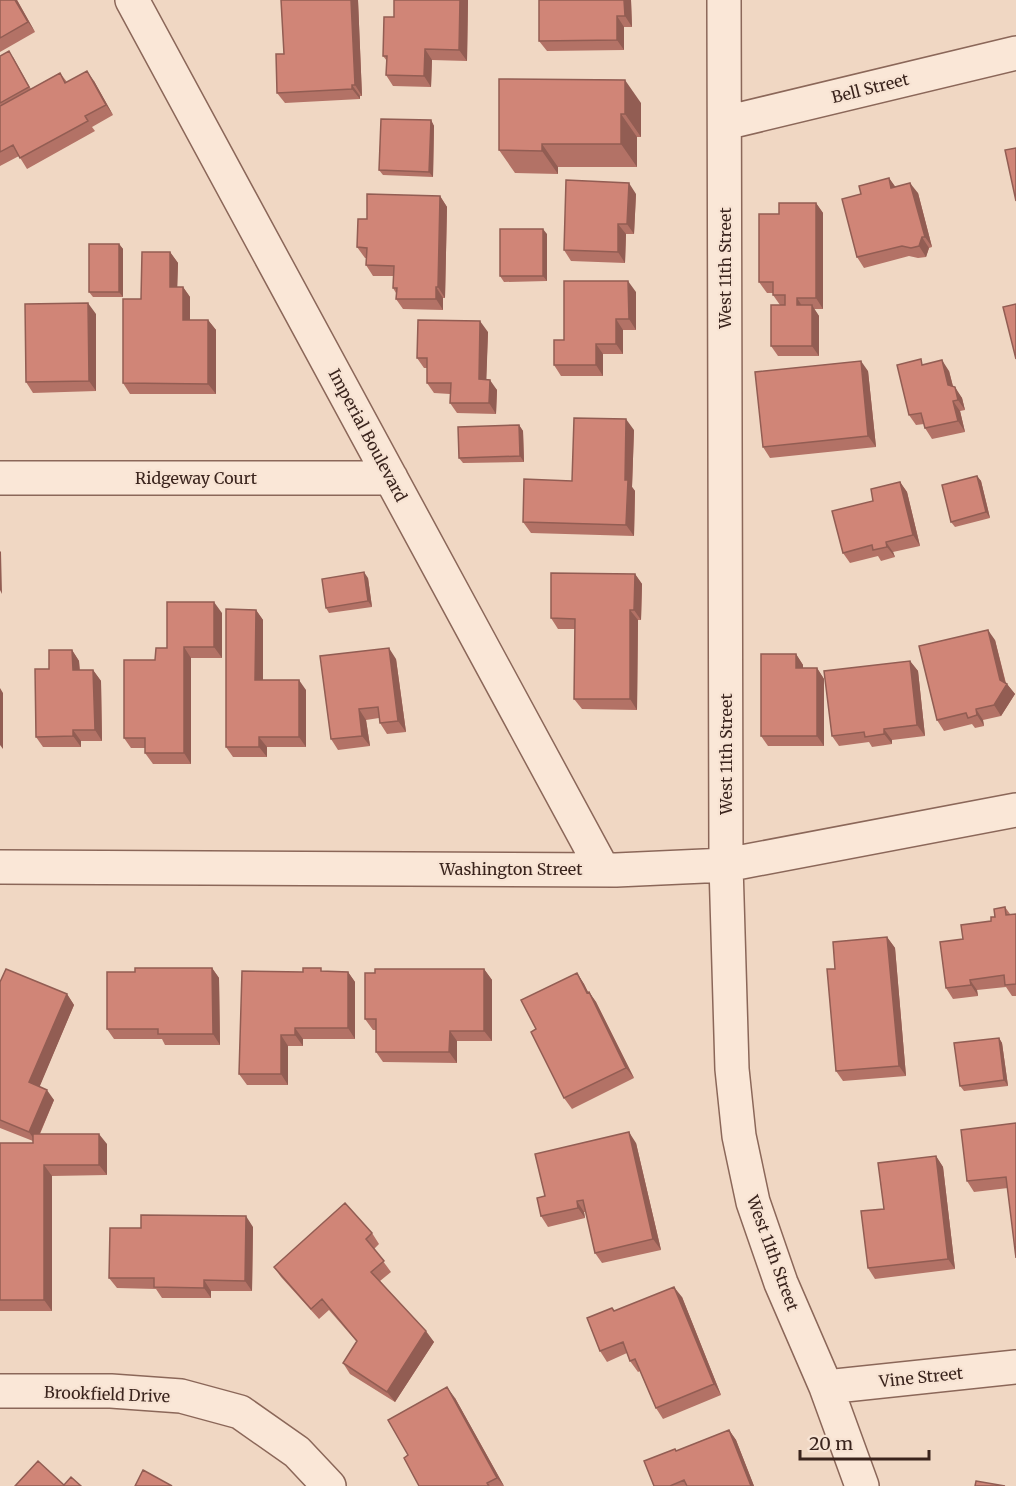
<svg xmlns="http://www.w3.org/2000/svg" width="1016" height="1486" font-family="Merriweather,serif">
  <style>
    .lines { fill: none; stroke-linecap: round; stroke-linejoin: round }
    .street-casing { stroke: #8b6759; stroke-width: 36 }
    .street { stroke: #fae7d7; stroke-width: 33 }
    .wall { fill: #b37266 }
    .shaded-wall { fill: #925d53 }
    .building { fill: #d08577; stroke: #925d53; stroke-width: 1.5 }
    .labels { text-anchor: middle; stroke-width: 4.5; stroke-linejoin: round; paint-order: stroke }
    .street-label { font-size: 16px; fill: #3a241d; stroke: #f7e3d3 }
  </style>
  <rect width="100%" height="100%" fill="#f0d7c3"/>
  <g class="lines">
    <!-- street casing -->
    <g class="street-casing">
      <path id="street" d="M132 0 603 870
        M724 0 726 865 732 1069 739 1136 753 1202 781 1283 826 1387 862 1486
        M725 123 1016 53
        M0 478H391
        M0 867 616 870 726 865 1016 810
        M826 1387 1016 1367
        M0 1391H111L181 1396 240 1412 297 1452 329 1486"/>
    </g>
    <!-- street -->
    <use href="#street" class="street"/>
  </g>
  <!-- wall -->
  <path class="wall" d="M0 0H17L35 32 0 52Z
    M281 0H358L362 96H360V99L285 103 277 93 284 54Z
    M394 0H468L467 61 432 60 431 87 393 86 386 75 387 61 383 56 394 17Z
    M631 0 632 27H624V50L547 51 539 41Z
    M0 56 13 57 31 89 60 73 67 82 94 81 113 115 92 127 95 131 27 169 19 156 0 166Z
    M641 103V137H637V167H558V174L515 173 499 150Z
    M431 120 434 126 433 177 383 175 379 170Z
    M889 178 895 187 918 193 932 247 929 248 926 257 918 258 909 256 864 268 857 257 861 194Z
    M636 194 634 234H626L625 263 571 261 564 250Z
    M440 196 447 207 445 298H443V310L403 309 396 299V293L393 288 394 276H373L366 265V258H365L357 247 367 219Z
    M816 203 823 213V309H814L819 316V356H778L771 346 780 305 773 295V293H767L759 282 779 214Z
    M547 234V281L504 282 500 276Z
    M119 244 123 249V297H93L89 292Z
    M170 252 178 263 177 287H183L190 297V320H208L216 330V394H130L123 383 141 299Z
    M636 292V330H623V354H603V376H561L554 365 564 340Z
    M96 314V391L33 393 26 382Z
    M488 332 486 380 497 390 496 414 457 413 450 403V394L434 393 427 383V368H424L417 358Z
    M924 364 949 371 953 386 962 398 965 410 960 411 965 432 932 439 925 428 924 424 916 425 909 415Z
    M868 371 876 447 770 458 763 447Z
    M519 425 523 431 524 462 463 463 459 458Z
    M634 430 632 487 635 491 634 536 531 533 523 522Z
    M977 476 981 481 990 518 955 527 951 522Z
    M900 482 907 492 920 546 893 552 895 557 881 561 878 556 850 563 843 553 873 501Z
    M635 574 642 584 641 620H638L637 710 582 709 574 699 575 629H558L551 618Z
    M368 578 372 607 329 613 326 608Z
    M256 610 263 620V680L306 690V747H267V757H233L226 747Z
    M222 613V658H191V764H153L145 753V748H131L124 738 155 660Z
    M995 640 1006 683 1015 694 1001 716 983 720 984 726 975 728 972 724 944 731 937 720Z
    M72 650 79 661 80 670H93L101 681 102 741H81V747H43L36 737 49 669Z
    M796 654 803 665V668H817L824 679V746H768L761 736Z
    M396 659 406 732 387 734 380 723 379 718 366 720 370 746 338 750 331 739Z
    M910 661 918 671 925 736 892 740V744L872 747 869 742 839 746 832 736Z
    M1005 907 1010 914H1016V996H1012L1006 987 977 990 978 996 953 999 946 988 963 939 991 921Z
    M887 937 895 948 906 1076 843 1081 836 1071Z
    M212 968 219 978 220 1045H165L162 1039H114L107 1029 135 972Z
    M484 969 492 980V1041H457V1063L383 1062 376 1052V1030H373L365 1019Z
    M323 971 348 972 355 982V1039H303V1046H288V1085H247L239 1074 303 972Z
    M577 973 584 984 588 992H589L596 1002 634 1078 572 1109 564 1098 536 1029Z
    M0 982 67 994 74 1005 39 1087 54 1100 40 1134 107 1144V1175L52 1176V1311H0V1143H33V1141L0 1128Z
    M999 1038 1002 1043 1008 1086 964 1091 960 1086Z
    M1016 1123 1008 1188 974 1192 967 1181Z
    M636 1143 661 1250 602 1263 595 1253 586 1212H584L585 1218 548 1227 541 1216 545 1196Z
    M936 1156 943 1167 955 1269 875 1279 868 1268 884 1209Z
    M253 1227 252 1291H211V1298H162L156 1289 117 1288 109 1278Z
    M372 1233 379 1244 374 1249 391 1272 380 1281 434 1342 395 1402 350 1374 343 1363 357 1342 329 1310 319 1319 281 1277 274 1267Z
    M682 1297 721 1395 663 1419 656 1408 640 1371 638 1372 630 1361 627 1353 607 1362 600 1351 615 1311Z
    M455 1398 504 1486H419L408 1455Z
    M729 1430 736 1440 754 1486H654L676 1451Z"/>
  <!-- shaded-wall -->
  <path class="shaded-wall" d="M15 0H17L35 32 28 22Z
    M351 0H358L362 96 355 85Z
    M460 0H468L467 61 459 50Z
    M624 0H631L632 27 625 16Z
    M617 16 624 27V50L617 40Z
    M425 49 432 60 431 87 424 76Z
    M87 71 94 81 113 115 106 105Z
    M625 80 641 103V137L625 114Z
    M352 85 360 96V99L352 89Z
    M621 114 637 137V167L621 144Z
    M431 120 434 126 433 177 429 172Z
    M542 144 558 167V174L542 151Z
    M889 178 897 189 891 188Z
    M629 183 636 194 634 234 627 224Z
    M910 183 918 193 932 247 925 237Z
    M440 196 447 207 445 298 438 287Z
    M816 203 823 213V309L816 298Z
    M618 224 626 234 625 263 618 252Z
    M543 229 547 234V281L543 276Z
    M922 237 929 248 926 257 919 246Z
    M119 244 123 249V297L119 292Z
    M170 252 178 263 177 297 170 287Z
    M628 281 636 292V330L629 319Z
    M183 287 190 297V330L183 320Z
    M436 287 443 298V310L436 299Z
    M797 298 804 309 797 305Z
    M88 303 96 314V391L89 381Z
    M812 305 819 316V356L812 346Z
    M616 319 623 330V354L616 344Z
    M208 320 216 330V394L208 384Z
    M480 321 488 332 486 390 479 379Z
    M596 344 603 354V376L596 365Z
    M942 360 949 371 955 395 948 385Z
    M861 361 868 371 876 447 868 436Z
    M490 380 497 390 496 414 489 403Z
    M955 387 962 398 965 410 958 400Z
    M953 401 960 411 965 432 958 421Z
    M626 419 634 430 632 487 635 491 634 536 626 525 625 480Z
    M519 425 523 431 524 462 520 456Z
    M977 476 981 481 990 518 986 512Z
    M900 482 907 492 920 546 913 535Z
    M886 542 893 552 895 557 887 547Z
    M0 551 1 552 2 594 0 590Z
    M364 572 368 578 372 607 368 601Z
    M635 574 642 584 641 620 634 610Z
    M214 602 222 613V658L214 647Z
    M256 610 263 620V690L255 680Z
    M630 610 638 620 637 710 630 699Z
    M988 630 995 640 1006 685 1007 684 1015 694 1001 716 994 705 1000 680Z
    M184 647 191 658V764L184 753Z
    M389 648 396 659 406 732 398 721Z
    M72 650 79 661 80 681 73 670Z
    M796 654 803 665V679L796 668Z
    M910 661 918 671 925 736 917 725Z
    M817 668 824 679V746L817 736Z
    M93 670 101 681 102 741 95 730Z
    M299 680 306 690V747L299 737Z
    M0 688 3 693V749L0 745Z
    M359 709 366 720 370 746 362 736Z
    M976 709 983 720 984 726 977 715Z
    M884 729 892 740V744L884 734Z
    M73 730 81 741V747L73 736Z
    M259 737 267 747V757L259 747Z
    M887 937 895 948 906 1076 899 1066Z
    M212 968 219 978 220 1045 213 1034Z
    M484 969 492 980V1041L484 1031Z
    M348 972 355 982V1039L348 1028Z
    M577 973 584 984 594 1004 587 993Z
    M970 980 977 990 978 996 971 985Z
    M589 992 596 1002 634 1078 626 1068Z
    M67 994 74 1005 37 1093 29 1082Z
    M295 1028 303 1039V1046L295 1035Z
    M450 1031 457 1041V1063L449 1052Z
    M281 1035 288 1046V1085L281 1074Z
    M999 1038 1002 1043 1008 1086 1004 1080Z
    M47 1090 54 1100 36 1142 29 1132Z
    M629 1132 636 1143 661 1250 653 1239Z
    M99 1134 107 1144V1175L99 1165Z
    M936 1156 943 1167 955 1269 948 1259Z
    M44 1165 52 1176V1311L44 1300Z
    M577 1201 584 1212 585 1218 578 1208Z
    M246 1216 253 1227 252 1291 245 1281Z
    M204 1280 211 1291V1298L204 1288Z
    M674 1287 682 1297 721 1395 714 1384Z
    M426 1331 434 1342 395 1402 387 1392Z
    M447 1387 455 1398 504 1486 497 1478Z
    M729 1430 736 1440 754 1486H751Z"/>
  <!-- building -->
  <path class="building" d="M0 0H15L28 22 0 38Z
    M281 0H351L355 85H352V89L277 93 276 54H284Z
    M394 0H460L459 50 425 49 424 76 386 75 387 56H383L384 17H394Z
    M539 0H624L625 16H617V40L539 41Z
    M9 51 29 87 0 103V56Z
    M87 71 106 105 85 116 88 121 20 158 13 145 0 152V106L60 73 65 83Z
    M499 79 625 80V114H621V144H542V151L499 150Z
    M381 119 431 120 429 172 379 170Z
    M1016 148V201L1005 150Z
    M889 178 891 188 910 183 925 237H922L919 246 911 248 902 246 857 257 842 199 861 194 859 186Z
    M566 180 629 183 627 224H618V252L564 250Z
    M367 194 440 196 438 287H436V299H396L397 288H393L394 266 366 265 367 248 357 247 358 219H367Z
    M779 203H816V298H797V305H812V346H771V305H785V295H773V282H759V214H779Z
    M500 229H543V276H500Z
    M89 244H119V292H89Z
    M142 252H170V287H183V320H208V384L123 383V299H141Z
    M564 281H628L629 319H616V344H596V365H554V340H564Z
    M88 303 89 381 26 382 25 304Z
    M1016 304V359L1003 307Z
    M418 320 480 321 479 379 490 380 489 403H450L451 383H427V358H417Z
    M921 359 922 365 942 360 948 385 955 387 958 400 953 401 958 421 925 428 921 413 909 415 897 365Z
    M861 361 868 436 763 447 755 372Z
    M574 418 626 419 625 480H628L626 525 523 522 524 479 572 481Z
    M519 425 520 456 459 458 458 427Z
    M977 476 986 512 951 522 942 485Z
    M900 482 913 535 886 542 887 547 873 550 872 545 843 553 832 511 873 501 871 489Z
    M364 572 368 601 326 608 322 579Z
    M551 573 635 574 634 610H630V699H574L575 619 551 618Z
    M167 602H214V647H184V753H145V738H124V660H155L156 648H167Z
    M226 609 256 610 255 680H299V737H259V747H226Z
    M988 630 1000 680 1007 684 994 705 976 709 977 715 968 718 966 713 937 720 919 646Z
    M389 648 398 721 380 723 378 707 359 709 362 736 331 739 320 656Z
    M49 650H72L73 670H93L95 730H73V736L36 737 35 669H49Z
    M761 654H796V668H817V736H761Z
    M910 661 917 725 884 729V734L865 737 864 732 832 736 824 671Z
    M1005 907 1006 915 1016 914V984L1005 985 1004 975 970 980 971 985 946 988 940 942 963 939 961 925 991 921V917H995L994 909Z
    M887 937 899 1066 836 1071 827 969H835L833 942Z
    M135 968H212L213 1034H158V1029H107V972H135Z
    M303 968H321V971L348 972V1028H295V1035H281V1074H239L242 971 303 972Z
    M6 969 67 994 29 1082 47 1090 29 1132 0 1120V982Z
    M375 969H484V1031H450L449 1052H376V1019H365V973H375Z
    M577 973 587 993 589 992 626 1068 564 1098 531 1032 536 1029 521 1000Z
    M999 1038 1004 1080 960 1086 954 1043Z
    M1016 1123V1258L1006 1177 967 1181 961 1130Z
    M629 1132 653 1239 595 1253 583 1200 577 1201 578 1208 541 1216 537 1198 545 1196 535 1154Z
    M33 1134H99V1165H44V1300H0V1143H33Z
    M936 1156 948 1259 868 1268 861 1211 884 1209 878 1163Z
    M345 1203 372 1233 366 1239 384 1261 371 1272 426 1331 387 1392 343 1363 357 1341 322 1299 311 1309 274 1267Z
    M141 1215 246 1216 245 1281 204 1280V1288L154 1287V1278H109L110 1228H141Z
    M674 1287 714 1384 656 1408 635 1359 630 1361 623 1342 600 1351 587 1318 612 1308 614 1311Z
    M447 1387 497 1478 487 1483 489 1486H419L404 1458 408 1455 388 1420Z
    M729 1430 751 1486H687L684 1480 670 1486H654L644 1461 675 1449 676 1451Z
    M38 1461 64 1485 71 1477 81 1486H15Z
    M143 1470 172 1486H135Z
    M976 1481 1005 1486H975Z"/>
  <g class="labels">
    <!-- street labels -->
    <g class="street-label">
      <text transform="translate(870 88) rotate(-14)" y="6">Bell Street</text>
      <text transform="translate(725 268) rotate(-90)" y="6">West 11th Street</text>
      <text transform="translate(368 435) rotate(62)" y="6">Imperial Boulevard</text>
      <text x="196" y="484">Ridgeway Court</text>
      <text transform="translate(726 754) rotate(-90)" y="6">West 11th Street</text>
      <text x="511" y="875">Washington Street</text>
      <text transform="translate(773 1253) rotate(70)" y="6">West 11th Street</text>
      <text transform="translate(921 1377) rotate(-6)" y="6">Vine Street</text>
      <text transform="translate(107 1394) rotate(2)" y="6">Brookfield Drive</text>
    </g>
  </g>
  <!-- scale -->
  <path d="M800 1450v9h129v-9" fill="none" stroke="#3a241d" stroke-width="3"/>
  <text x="809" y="1450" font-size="18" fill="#3a241d" stroke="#f7e3d3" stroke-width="4.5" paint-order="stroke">20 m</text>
</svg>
